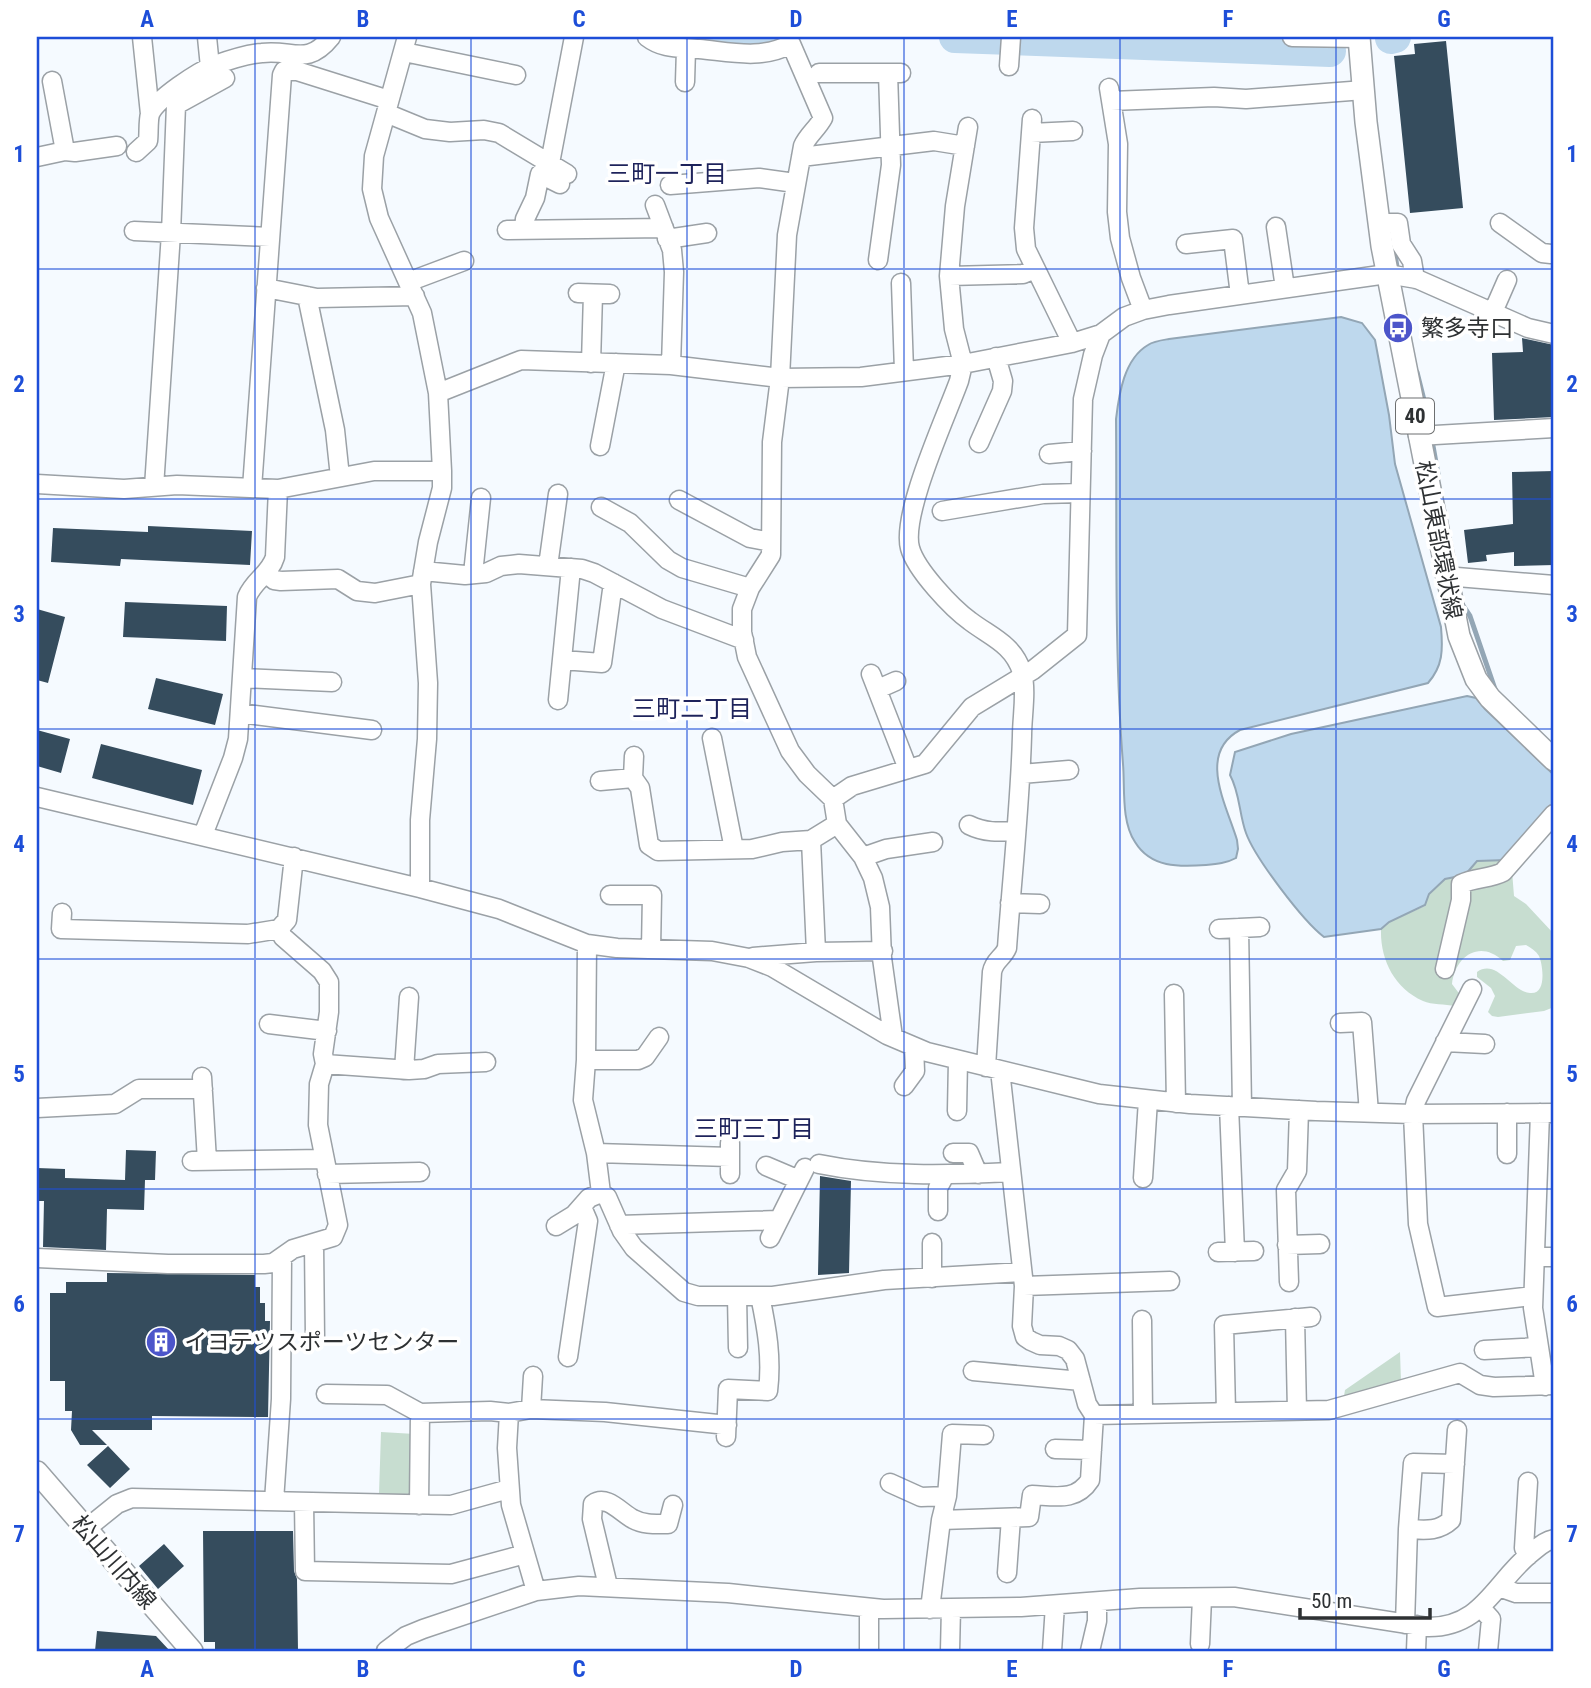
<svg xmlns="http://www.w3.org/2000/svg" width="1591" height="1688" font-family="'Roboto Condensed','Noto Sans JP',sans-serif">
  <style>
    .green { fill: #c7ddd0 }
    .water { fill: #bed8ed; stroke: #93a6b5; stroke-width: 2 }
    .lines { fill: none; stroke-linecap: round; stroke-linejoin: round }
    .stream { stroke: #93a6b5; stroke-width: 5 }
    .river { stroke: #bed8ed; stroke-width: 32 }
    .building { fill: #354c5d }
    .minor-casing { stroke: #9ba1a6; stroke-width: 21 }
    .major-casing { stroke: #9ba1a6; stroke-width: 24 }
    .minor { stroke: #fff; stroke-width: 18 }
    .major { stroke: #fff; stroke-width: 21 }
    .grid { fill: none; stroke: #1d4ed8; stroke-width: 2; stroke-opacity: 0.55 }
    .labels { text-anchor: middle; stroke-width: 7; stroke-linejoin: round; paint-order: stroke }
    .shield { fill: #fff; stroke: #6d6f70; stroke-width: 2 }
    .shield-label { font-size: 21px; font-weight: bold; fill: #2e3133 }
    .poi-label { font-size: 23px; fill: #2e3133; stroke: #fff; text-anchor: start }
    .street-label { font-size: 23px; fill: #2e3133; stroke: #fff }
    .neighbourhood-label { font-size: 24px; fill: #1e235b; stroke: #fff }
    .neatline { fill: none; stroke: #1d4ed8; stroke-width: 2.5 }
    .grid-label { font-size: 23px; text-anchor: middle; font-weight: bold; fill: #1d4ed8 }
  </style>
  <rect width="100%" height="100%" fill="#f5faff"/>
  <!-- green -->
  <path class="green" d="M1507 860 1512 871 1514 896 1526 904 1554 934V1007L1544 1011 1498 1017 1492 1016 1488 1012 1495 996 1491 988 1477 977V972C1497 958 1512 992 1530 993 1547 995 1543 965 1539 956 1536 951 1531 948 1526 945L1516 946 1510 960 1503 961C1480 939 1455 956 1452 984L1461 996 1455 1006C1445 1004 1432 1005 1423 1001 1394 988 1380 959 1381 929L1389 922 1425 906 1429 894 1445 879 1465 875 1477 861Z
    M1400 1352 1401 1382 1344 1396 1345 1390Z
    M381 1432 415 1434 414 1495 379 1494Z"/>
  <!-- water -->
  <path class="water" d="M1341 317 1362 323 1375 340 1389 415 1395 464 1441 627C1443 650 1443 666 1428 683L1240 730C1197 753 1226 804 1237 840L1238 849 1236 858C1227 863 1217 864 1206 865 1179 867 1151 868 1135 842 1121 821 1125 788 1123 764 1114 649 1117 534 1116 419 1119 394 1124 359 1148 345 1154 341 1163 340 1169 339Z
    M1467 696 1476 698 1485 709 1554 775V803L1507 860 1477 861 1465 875 1445 879 1429 894 1425 905 1389 922 1381 929 1324 937C1303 921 1255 858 1246 833 1239 814 1240 793 1230 775L1235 752 1291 734Z"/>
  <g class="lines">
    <!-- stream -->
    <path class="stream" d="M1394 247 1397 267
      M1417 372 1430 424
      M1433 446 1438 474
      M1462 604 1470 616 1496 692"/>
    <!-- river -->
    <path class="river" d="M687 37C722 39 744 51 778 37
      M955 37 1330 51
      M1391 38 1395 37"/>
  </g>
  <!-- building -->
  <path class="building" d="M1446 41 1463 208 1410 213 1394 56 1415 54 1414 44Z
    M1522 338 1554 345V417L1494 420 1492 353 1523 352Z
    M1554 471V565L1514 566V552L1486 555 1487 561 1468 563 1464 530 1513 524 1512 472Z
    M148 526 252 531 250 565 121 559 120 566 51 562 53 528 148 532Z
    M125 602 227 606 226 641 123 637Z
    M37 609 65 617 48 683 37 680Z
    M156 678 223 694 215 725 148 709Z
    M37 730 70 739 61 773 37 766Z
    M101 744 202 770 193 805 92 778Z
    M126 1150 156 1151 155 1180H145L144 1210 107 1209 106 1250 43 1247 44 1201H37V1168L65 1169V1178L125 1180Z
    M820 1176 851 1181 849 1273 818 1275Z
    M107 1273 255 1275V1287H260V1303H265V1321H270L268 1417 152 1416V1430H92L107 1445H80L71 1430 72 1411H65V1381H50V1293H66V1282H107Z
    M108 1446 130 1469 110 1488 87 1465Z
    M203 1531H293L294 1571 297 1579 298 1651H215V1642H204Z
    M164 1544 184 1566 158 1589 139 1566Z
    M97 1631 156 1636 170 1651H95Z"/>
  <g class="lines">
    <!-- minor casing -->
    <g class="minor-casing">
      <path id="minor" d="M142 37 150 114
        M207 37 210 67
        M647 37C664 50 680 47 699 49 731 52 761 60 791 44L823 118C817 129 808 135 803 146L787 235 780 378 772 442 771 555 750 588 742 609V632L747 657 790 751 807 774 833 799 837 824 863 857 873 878 880 907 882 958 893 1037
        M1292 37 1360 38
        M404 52 516 75
        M1009 66 1011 37
        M819 73H901
        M685 82 686 49
        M1109 88 1118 144 1117 212 1120 238 1131 278 1143 310
        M1111 101 1214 97 1246 99 1364 90
        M386 113 425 129 450 132 484 130 499 133 567 174
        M1032 119 1024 228 1026 249 1072 343
        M968 127 955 206 949 276 954 329 963 364 959 381C946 417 901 514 910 548 916 570 952 608 970 621 991 637 1013 644 1022 672 1027 691 1022 716 1022 736 1020 807 1012 877 1007 948 1003 958 994 960 992 972L986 1067
        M1031 133 1073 131
        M65 151 75 152 117 146
        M136 152 148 141C149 133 148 121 150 114 156 99 199 71 215 65 229 60 247 54 262 53 293 49 307 67 331 37
        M37 157 65 151 52 81
        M801 157 934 141 965 146
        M550 163 574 37
        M670 185 759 178 795 183
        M655 205 672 250 674 272 671 365
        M1379 223H1398L1401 244 1412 261 1415 279
        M1500 223 1542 253 1551 254
        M1276 227 1285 288
        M507 230 664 228
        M524 230 525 219 535 198 540 174 560 184
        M134 231 270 237
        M667 239 707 233
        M1186 244 1233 239 1240 295
        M878 260 891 165 888 73
        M949 276 1023 274 1035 269
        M408 282 464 261
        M901 283 904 371
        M266 288 317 298 415 296
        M578 293 610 294
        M307 296 335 430 340 477
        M1493 312 1507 280
        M591 363 593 294
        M438 393 521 360 671 365 780 378 861 377 963 364 1072 343 1101 334 1124 317 1143 310 1169 305 1387 274 1417 279 1528 328 1554 334
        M1418 436 1554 428
        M979 443 1002 391 1003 381 996 357
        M600 446 616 363
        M1049 454 1082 451
        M37 484 124 489 177 485 278 489 374 471H442L438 393 422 313 379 218 372 189 374 156 407 37
        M154 487 171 233 176 105 225 78
        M252 488 282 75 284 71H297L389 100
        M679 500 750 538 771 542
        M601 507 630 523 668 560 682 568 750 588
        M942 511 1043 494 1080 493
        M548 566 558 494
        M423 571 465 575 486 573 501 566 519 564 582 569 594 573 662 609 744 640
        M267 573 274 580 281 581 338 579 357 591 375 593 421 584
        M473 574 481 498
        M1445 576 1554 585
        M562 660 602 663 613 583
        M871 674 908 769
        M242 678 332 682
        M878 689 896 681
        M558 700 571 568
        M240 713 372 730
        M712 738 734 849
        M634 756 633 778 640 788 649 845 658 851 752 849 782 842 811 840 837 824
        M1021 774 1069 770
        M600 781 633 778
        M37 797 420 888 499 909 587 944 617 948 712 951 749 958 772 967 887 1035 927 1052 1099 1094 1190 1104 1316 1111 1413 1114 1554 1113
        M833 799 852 786 925 764 972 707 1033 670 1077 635 1083 399 1093 355 1101 334
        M969 825C985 833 999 832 1016 831
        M203 835 233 758 238 739 247 597C254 580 270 574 275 557L278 489
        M811 840 816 952
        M863 857 886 849 933 842
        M420 888V820L427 739 428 683 421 584 428 542 442 488V471
        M610 895H652L651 949
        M1010 903 1040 904
        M62 913 61 929 248 934 279 929 287 920 294 857
        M1239 928 1242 1107
        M1219 929 1260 927
        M587 944 586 1060 583 1100 596 1153 601 1193
        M753 957 816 952 883 951
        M1445 969 1461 900V884C1475 877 1490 879 1503 872L1554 814
        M1472 989 1416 1101 1413 1114 1418 1224 1437 1307 1533 1296
        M1174 994 1176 1103
        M1340 1023 1362 1022 1369 1113
        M269 1024 327 1031
        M1445 1042 1485 1044
        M586 1060H638L645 1057 659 1037
        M325 1064 409 1070 424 1069 438 1064 486 1062
        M404 1070 409 997
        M202 1077 207 1161
        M904 1086 915 1071 914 1047
        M1229 1106 1235 1252
        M37 1108 115 1104 139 1089H203
        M957 1111 958 1060
        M1507 1113V1154
        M1540 1113 1533 1308 1545 1386
        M730 1143V1174
        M596 1153 730 1157
        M953 1153H969L978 1174
        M192 1161 324 1159
        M819 1164C882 1177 948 1175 1011 1172
        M766 1166 799 1180
        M327 1174 420 1172
        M1143 1178 1148 1100
        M938 1211V1188L945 1175
        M619 1225 779 1220
        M556 1226 574 1215 589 1198 601 1193 607 1197 622 1231 634 1248 684 1292 698 1296H773L884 1280 1022 1272
        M770 1238 805 1168
        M314 1243 315 1338
        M932 1243V1278
        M1287 1245 1320 1244
        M1218 1252 1254 1251
        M1535 1257H1554
        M37 1258 168 1264H264L273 1263 293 1249 333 1237 338 1225 318 1125 319 1084 325 1064 323 1054 329 1012V982L322 971 283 937 279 929
        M1289 1282 1286 1190 1297 1171 1299 1110
        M1024 1286 1170 1281
        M737 1296 738 1348
        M1295 1318 1297 1411
        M1142 1320 1143 1414
        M1484 1350 1538 1347
        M568 1357 588 1221 582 1207
        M973 1371 1081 1381
        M326 1394 387 1395 420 1413 490 1411 509 1413 531 1409 605 1412 727 1425
        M531 1409 533 1376
        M1226 1412 1224 1325 1311 1317
        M509 1413 507 1448 511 1505 536 1591
        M1094 1415 1329 1410 1460 1373 1480 1385 1494 1387 1554 1385
        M726 1437 728 1389 768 1391C772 1358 767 1329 760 1296
        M1055 1449 1092 1450
        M1528 1482 1524 1548 1528 1556
        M890 1483 921 1497 947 1496
        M274 1501 281 1399 282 1258
        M304 1502 305 1571 451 1574 525 1554
        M419 1505 420 1413
        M941 1520 947 1496 952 1434 984 1435
        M86 1529 117 1504 132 1498 451 1505 509 1489
        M1408 1529C1425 1530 1438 1532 1451 1520L1457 1430
        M1007 1573 1011 1518
        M608 1586 592 1519 593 1504C607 1494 621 1513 633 1519 644 1525 656 1524 668 1524L673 1505
        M1499 1587 1516 1593H1554
        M1481 1608 1491 1619 1488 1651
        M930 1609 941 1520 1029 1517 1032 1495C1055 1496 1076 1502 1090 1480L1094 1415 1087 1404 1075 1359 1068 1350 1059 1346 1040 1345 1031 1341 1025 1337 1022 1326 1024 1286 1000 1070
        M1405 1624 1408 1529 1413 1463 1455 1464
        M1200 1644 1202 1598
        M386 1651 406 1636 423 1629 536 1591 579 1586 728 1593 883 1609 1021 1607 1140 1598 1234 1597 1427 1627C1482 1628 1494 1583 1531 1553 1539 1547 1544 1541 1554 1539
        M869 1651V1608
        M950 1651 951 1608
        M1052 1651 1055 1605
        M1090 1651 1097 1621V1603
        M1416 1651 1417 1625"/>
    </g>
    <!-- major casing -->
    <g class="major-casing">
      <path id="major" d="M1359 37 1366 122 1382 246 1459 636 1476 679 1490 698 1554 760
        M37 1472 192 1651"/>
    </g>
    <!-- minor -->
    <use href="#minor" class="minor"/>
    <!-- major -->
    <use href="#major" class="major"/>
  </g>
  <!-- grid -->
  <path class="grid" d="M255 37V1651M471 37V1651M687 37V1651M904 37V1651M1120 37V1651M1336 37V1651M37 269H1554M37 499H1554M37 729H1554M37 959H1554M37 1189H1554M37 1419H1554"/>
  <!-- icons -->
  <defs>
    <g id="bus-disc" transform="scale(1.575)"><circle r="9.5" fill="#4c55ca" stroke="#fff"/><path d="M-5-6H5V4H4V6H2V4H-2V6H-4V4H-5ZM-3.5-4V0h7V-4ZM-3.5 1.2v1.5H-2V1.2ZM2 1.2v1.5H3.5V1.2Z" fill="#fff"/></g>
    <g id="building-disc" transform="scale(1.575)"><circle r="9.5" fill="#4c55ca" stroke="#fff"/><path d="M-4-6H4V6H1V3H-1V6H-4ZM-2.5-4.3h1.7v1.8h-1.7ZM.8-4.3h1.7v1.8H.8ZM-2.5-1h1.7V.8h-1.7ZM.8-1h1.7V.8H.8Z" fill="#fff"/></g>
  </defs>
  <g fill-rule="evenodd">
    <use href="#bus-disc" x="1398" y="328"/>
    <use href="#building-disc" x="161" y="1342"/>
  </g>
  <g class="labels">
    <!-- shield labels -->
    <rect class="shield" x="1396" y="398.5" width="38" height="35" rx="5"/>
    <g class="shield-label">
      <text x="1415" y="423">40</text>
    </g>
    <!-- poi labels -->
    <g class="poi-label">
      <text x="1421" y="336">繁多寺口</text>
      <text x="184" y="1350">イヨテツスポーツセンター</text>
    </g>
    <!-- street labels -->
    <g class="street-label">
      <text transform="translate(1439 540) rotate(79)" y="8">松山東部環状線</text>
      <text transform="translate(114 1562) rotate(49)" y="8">松山川内線</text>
    </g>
    <!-- neighbourhood labels -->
    <g class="neighbourhood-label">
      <text x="667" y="182">三町一丁目</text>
      <text x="692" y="717">三町二丁目</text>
      <text x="754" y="1137">三町三丁目</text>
    </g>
  </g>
  <!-- border -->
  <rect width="1591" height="1688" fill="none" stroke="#ffffff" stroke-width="77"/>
  <!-- scale -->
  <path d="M1300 1608v10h130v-10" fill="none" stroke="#2e3133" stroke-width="3.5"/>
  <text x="1311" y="1608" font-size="21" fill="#2e3133" stroke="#ffffff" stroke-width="5" paint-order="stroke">50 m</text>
  <rect x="38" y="38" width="1514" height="1612" class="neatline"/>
  <g class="grid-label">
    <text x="147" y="27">A</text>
    <text x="363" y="27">B</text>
    <text x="579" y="27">C</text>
    <text x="796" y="27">D</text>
    <text x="1012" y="27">E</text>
    <text x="1228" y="27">F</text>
    <text x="1444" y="27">G</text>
    <text x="19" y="162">1</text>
    <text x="1572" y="162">1</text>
    <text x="19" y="392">2</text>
    <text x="1572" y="392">2</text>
    <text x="19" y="622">3</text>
    <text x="1572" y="622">3</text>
    <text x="19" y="852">4</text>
    <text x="1572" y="852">4</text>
    <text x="19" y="1082">5</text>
    <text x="1572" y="1082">5</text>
    <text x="19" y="1312">6</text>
    <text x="1572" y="1312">6</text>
    <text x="19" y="1542">7</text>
    <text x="1572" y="1542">7</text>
    <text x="147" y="1677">A</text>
    <text x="363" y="1677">B</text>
    <text x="579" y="1677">C</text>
    <text x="796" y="1677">D</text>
    <text x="1012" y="1677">E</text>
    <text x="1228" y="1677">F</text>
    <text x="1444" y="1677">G</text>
  </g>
</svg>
